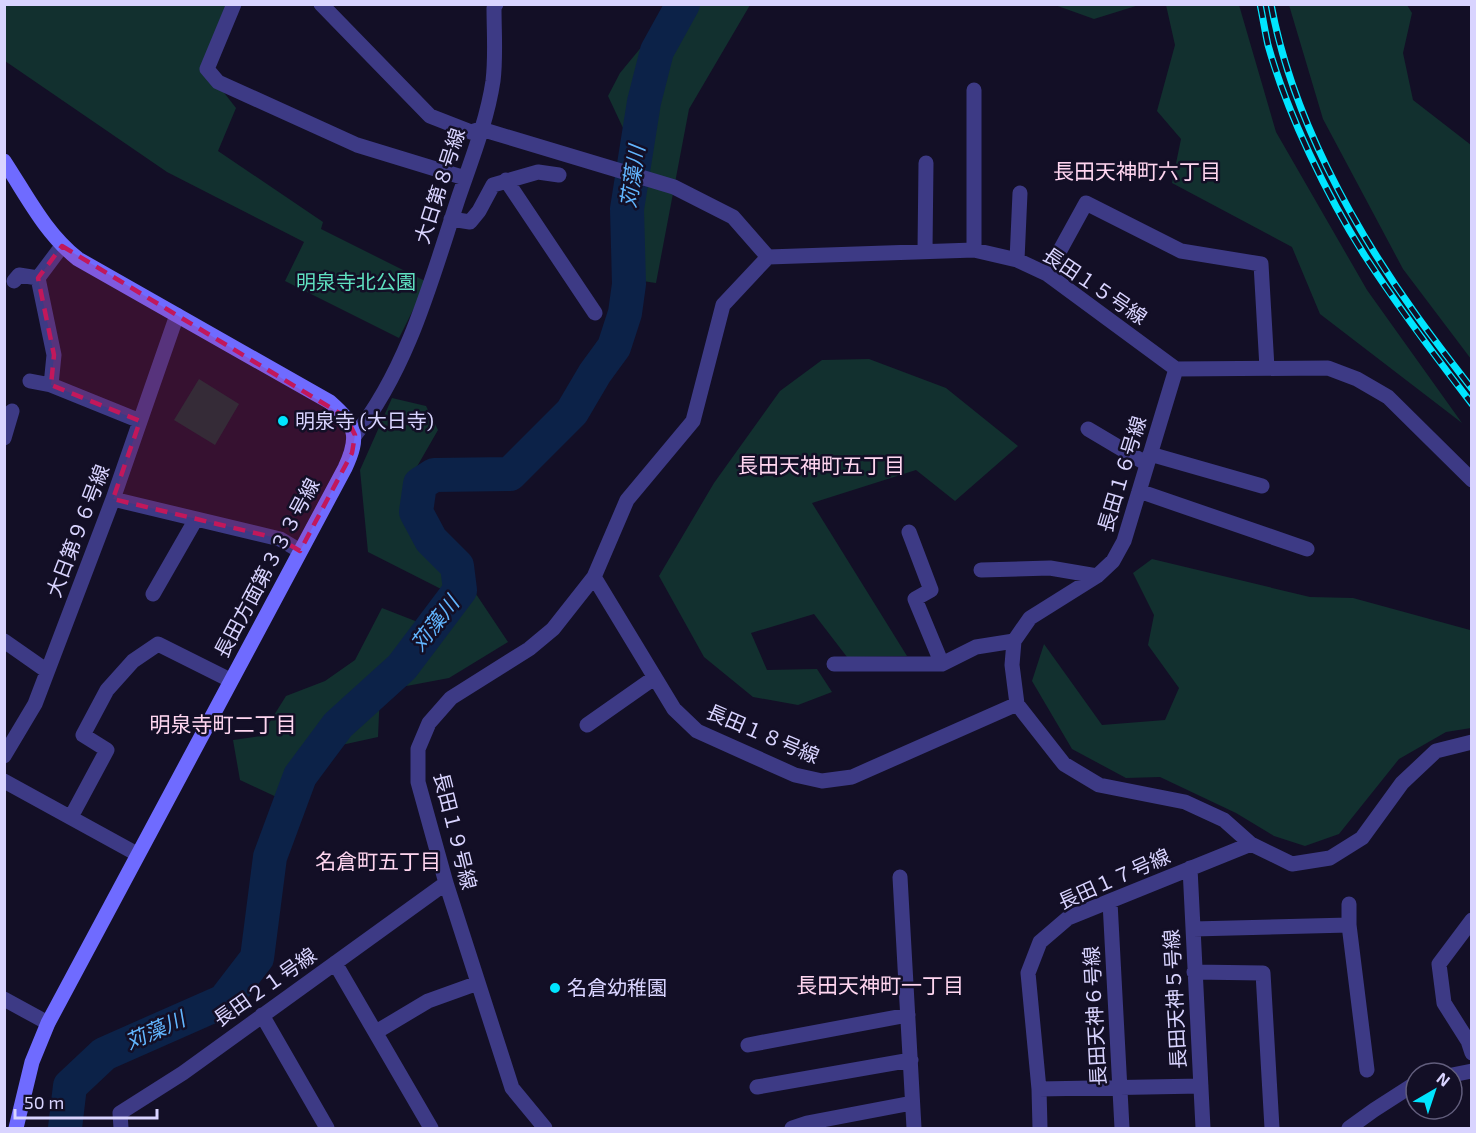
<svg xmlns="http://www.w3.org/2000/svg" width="1476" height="1133" font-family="'Exo 2','Noto Sans JP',sans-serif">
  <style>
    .green { fill: #12302f }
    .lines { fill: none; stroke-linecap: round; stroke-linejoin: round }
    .river { stroke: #0c2248; stroke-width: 34 }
    .street { stroke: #3d3a85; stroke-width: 15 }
    .secondary { stroke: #6f6bff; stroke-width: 15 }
    .rail-casing { stroke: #00e5ff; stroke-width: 7 }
    .rail { stroke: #130f26; stroke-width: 4.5; stroke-dasharray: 14; stroke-linecap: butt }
    .marked { fill: #c2185b; fill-opacity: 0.2; stroke: #c2185b; stroke-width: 4.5; stroke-dasharray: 12 8; stroke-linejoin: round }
    .poi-dot { fill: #00e5ff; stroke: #130f26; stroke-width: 2 }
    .labels { text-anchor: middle; stroke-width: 5; stroke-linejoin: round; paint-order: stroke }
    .street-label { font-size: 20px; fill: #d9d4ff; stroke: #130f26 }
    .park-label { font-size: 20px; fill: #5fe0c0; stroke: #130f26 }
    .poi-label { font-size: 20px; fill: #d9d4ff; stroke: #130f26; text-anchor: start }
    .neighbourhood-label { font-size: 21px; fill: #ffd6f0; stroke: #130f26 }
    .water-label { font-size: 21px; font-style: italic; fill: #62b6ff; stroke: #130f26 }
  </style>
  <rect width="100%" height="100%" fill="#130f26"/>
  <!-- green -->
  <path class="green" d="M4 5H228L204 67 236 108 218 151 323 222 321 229 427 282 399 338 285 281 304 242 167 172 5 61Z
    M676 5H750L689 109 656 283 629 279 631 145 608 96 620 73Z
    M1055 5H1139L1094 19Z
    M1166 5H1239L1276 132 1367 290 1462 423 1320 314 1292 247 1172 183 1181 139 1157 111 1175 45Z
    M1289 5H1407L1412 13 1403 53 1413 100 1471 145V359L1403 269 1323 119Z
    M869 359 946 388 1018 446 955 501 916 470 812 503 907 656 847 657 814 614 751 633 767 670 817 669 832 692 798 705 753 697 704 657 659 576 714 483 780 391 822 360Z
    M199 379 239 404 215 445 174 420Z
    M392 398 426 406 438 430 411 477 421 533 462 573 508 642 449 678 380 691 378 737 314 751 293 775 283 800 240 780 233 740 261 736 286 696 325 681 355 660 382 608 428 626 445 591 368 552 360 470Z
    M1152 559 1310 597 1353 598 1470 630 1471 627V728L1446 732 1399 759 1339 834 1305 846 1274 836 1236 813 1160 777 1126 778 1072 749 1032 681 1044 644 1102 725 1165 720 1179 688 1148 645 1154 615 1133 573Z"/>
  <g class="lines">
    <!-- river -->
    <path class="river" d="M65 1128 70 1086 104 1054 224 1001 257 958 270 857 300 776 338 725 402 667 460 590 457 566 431 540 416 512 420 484 434 475 510 474 572 412 595 373 614 347 625 313 629 284 627 209 644 102 657 51 683 4"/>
    <!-- street -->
    <path class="street" d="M234 4 207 69 218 82 357 145 465 178
      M321 4 430 116 471 132 481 129 674 187 733 217 768 257 974 250 1017 260 1047 274 1176 369 1328 368 1357 379 1388 397 1472 480
      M506 180 595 313
      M451 219 470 222 479 211 493 185 538 172 559 175
      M925 250 926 163
      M974 250V90
      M1017 260 1020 193
      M1047 274 1086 203 1181 251 1261 264 1267 368
      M38 278 62 246
      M14 281 19 275 38 278 54 355 51 385
      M1176 369 1124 541 1113 561 1097 576 1030 618 1014 641 1012 665 1017 704 1064 764 1099 785 1185 802 1224 820 1251 844 1292 864 1330 858 1362 838 1402 783 1436 751 1472 742
      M30 381 51 385 140 421
      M1088 429 1147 464
      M355 435C408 369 432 278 458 199 471 161 487 121 493 81 496 57 494 32 494 8L496 4
      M4 438 12 411
      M1150 454 1262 486
      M1139 491 1307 549
      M113 499 280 539 300 551
      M909 532 931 590 915 599 942 664
      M981 570 1050 568 1097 576
      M594 577 674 709 697 731 795 775 822 781 852 777 1017 704
      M153 594 196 519
      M4 641 47 671
      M834 664H942L976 647 1014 641
      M587 725 654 678
      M4 756 35 704 113 499 177 315
      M4 781 137 854
      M71 817 107 750 83 735 107 690 133 661 158 644 230 680
      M1190 868 1203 1128
      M900 877 914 1128
      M1110 902 1122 1128
      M1349 904V925L1367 1070
      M1472 920 1439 964 1444 1003 1468 1041 1472 1053
      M1193 929 1349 925
      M335 963 431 1128
      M1194 972 1263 973 1272 1128
      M4 999 48 1023
      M262 1015 327 1128
      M376 1032 428 1001 478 983
      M748 1045 908 1015
      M1452 1075 1472 1071
      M757 1087 911 1060
      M1039 1089 1201 1086
      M121 1128 120 1113 183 1073 446 883
      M545 1128 512 1088 446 883 418 782V749L429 723 451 698 529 649 553 629 594 577 627 500 693 421 723 305 768 257
      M792 1128 807 1123 912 1103
      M1040 1128 1039 1089 1028 973 1040 942 1068 918 1251 844
      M1349 1128 1374 1110 1416 1083"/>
    <!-- secondary -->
    <path class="secondary" d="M4 161C27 196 45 233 78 259L330 402C356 425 360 436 345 468L48 1023 32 1062 16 1128"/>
    <!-- rail casing -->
    <g class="rail-casing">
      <path id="rail" d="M1260 4C1263 18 1265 32 1268 45 1287 113 1327 196 1365 256 1398 307 1435 356 1472 404
        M1271 4C1291 114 1352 226 1417 316 1434 340 1453 364 1472 389"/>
    </g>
    <!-- rail -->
    <use href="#rail" class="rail"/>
  </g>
  <!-- marked area -->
  <path class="marked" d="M62 246 346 417 355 435 352 453 300 551 280 539 113 499 140 421 51 385 54 355 38 278Z"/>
  <!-- markers -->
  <g class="poi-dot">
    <circle cx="283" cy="421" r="6"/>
    <circle cx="555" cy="988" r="6"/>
  </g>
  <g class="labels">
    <!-- street labels -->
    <g class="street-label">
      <text transform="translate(440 186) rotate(-72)" y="7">大日第８号線</text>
      <text transform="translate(1095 286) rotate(34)" y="7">長田１５号線</text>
      <text transform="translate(1122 474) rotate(-73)" y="7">長田１６号線</text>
      <text transform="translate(78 531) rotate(-69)" y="7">大日第９６号線</text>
      <text transform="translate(267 568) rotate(-62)" y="7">長田方面第３３３号線</text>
      <text transform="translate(763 734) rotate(23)" y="7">長田１８号線</text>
      <text transform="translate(455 831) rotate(76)" y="7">長田１９号線</text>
      <text transform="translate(1114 879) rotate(-24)" y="7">長田１７号線</text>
      <text transform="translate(265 987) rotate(-35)" y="7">長田２１号線</text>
      <text transform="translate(1175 999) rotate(-93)" y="7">長田天神５号線</text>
      <text transform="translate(1095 1016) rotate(-93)" y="7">長田天神６号線</text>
    </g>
    <!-- park labels -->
    <g class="park-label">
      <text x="356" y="289">明泉寺北公園</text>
    </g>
    <!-- poi labels -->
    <g class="poi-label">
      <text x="295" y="428">明泉寺 (大日寺)</text>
      <text x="567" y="995">名倉幼稚園</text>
    </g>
    <!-- neighbourhood labels -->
    <g class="neighbourhood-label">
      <text x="1137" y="179">長田天神町六丁目</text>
      <text x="821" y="473">長田天神町五丁目</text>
      <text x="223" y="732">明泉寺町二丁目</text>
      <text x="378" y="869">名倉町五丁目</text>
      <text x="880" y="993">長田天神町一丁目</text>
    </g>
    <!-- water labels -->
    <g class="water-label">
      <text transform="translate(633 177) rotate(-82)" y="7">苅藻川</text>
      <text transform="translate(435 624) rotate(-52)" y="7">苅藻川</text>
      <text transform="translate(155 1031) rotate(-24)" y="7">苅藻川</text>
    </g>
  </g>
  <!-- border -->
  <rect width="1476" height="1133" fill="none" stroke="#d9d4ff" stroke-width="12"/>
  <!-- north arrow -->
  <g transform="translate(1434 1091) rotate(39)"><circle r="28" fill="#130f26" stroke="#625e7d" stroke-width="1.5"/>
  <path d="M0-4.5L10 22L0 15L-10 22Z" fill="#00e5ff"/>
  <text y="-9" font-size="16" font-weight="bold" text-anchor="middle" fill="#d9d4ff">N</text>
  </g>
  <!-- scale -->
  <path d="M15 1109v9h142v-9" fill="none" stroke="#d9d4ff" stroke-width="3"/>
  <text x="24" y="1109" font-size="18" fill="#d9d4ff" stroke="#130f26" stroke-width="4.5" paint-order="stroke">50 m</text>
</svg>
